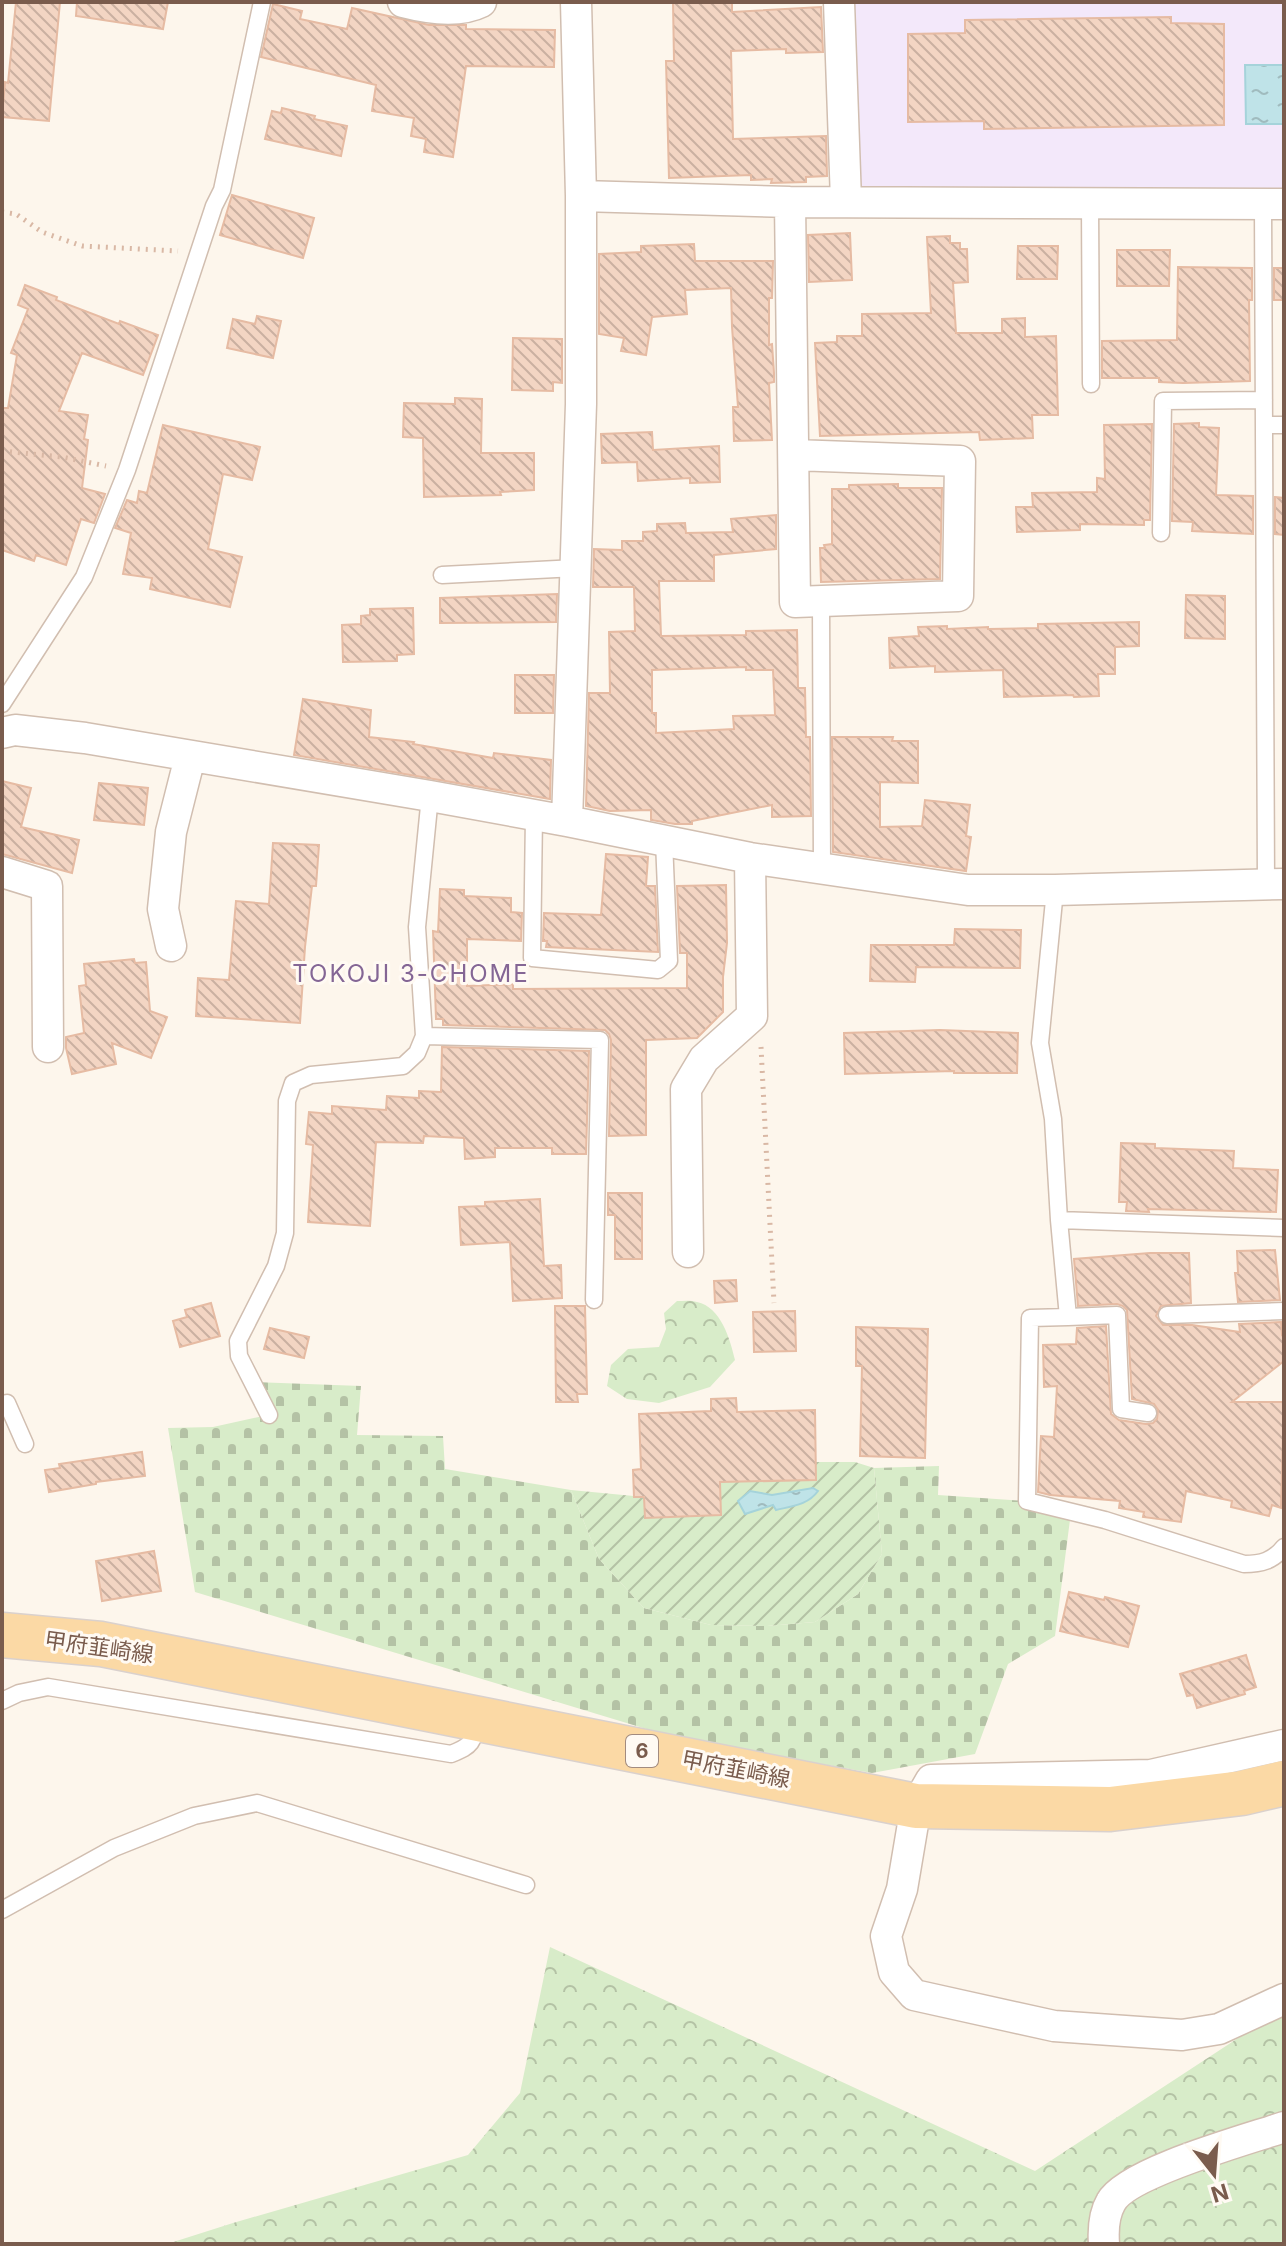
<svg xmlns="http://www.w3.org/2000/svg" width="1286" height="2246" font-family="Inter,'Noto Sans JP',sans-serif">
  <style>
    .education { fill: #f3e8fa }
    .forest { fill: url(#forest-crowns) }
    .cemetery { fill: url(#cemetery-stones) }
    .garden { fill: url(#garden-furrows) }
    .water { fill: url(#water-ripples); stroke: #a5d3da; stroke-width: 2 }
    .building { fill: url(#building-back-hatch); stroke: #e6bba3; stroke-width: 2; fill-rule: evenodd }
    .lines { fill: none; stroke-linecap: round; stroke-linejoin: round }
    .lane-casing { stroke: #d1beb0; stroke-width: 19 }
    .street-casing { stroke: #d1beb0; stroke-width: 33 }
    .primary-casing { stroke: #dad1cd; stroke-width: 47 }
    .path { stroke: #d9b8a5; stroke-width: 5; stroke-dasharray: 2 6; stroke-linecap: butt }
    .lane { stroke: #fff; stroke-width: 16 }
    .street { stroke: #fff; stroke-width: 30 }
    .primary { stroke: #fbd9a5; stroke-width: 44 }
    .labels { text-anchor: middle; stroke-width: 6; stroke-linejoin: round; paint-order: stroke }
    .shield { fill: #fffaf3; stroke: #a28b7f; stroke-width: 2 }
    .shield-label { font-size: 20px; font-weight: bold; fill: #7a5c4d }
    .street-label { font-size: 22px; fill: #7a5c4d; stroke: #fffaf3 }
    .neighbourhood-label { font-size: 24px; letter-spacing: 2px; fill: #846695; stroke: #fffaf3 }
  </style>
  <defs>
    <pattern id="forest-crowns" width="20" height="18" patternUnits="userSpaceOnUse" patternTransform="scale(2)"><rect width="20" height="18" fill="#d8ecc9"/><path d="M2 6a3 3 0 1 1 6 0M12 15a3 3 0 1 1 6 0" fill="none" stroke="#b4c2a5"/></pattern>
    <pattern id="cemetery-stones" width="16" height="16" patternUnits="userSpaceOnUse" patternTransform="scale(2)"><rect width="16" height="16" fill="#d8ecc9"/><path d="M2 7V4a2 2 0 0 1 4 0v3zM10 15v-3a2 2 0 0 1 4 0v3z" fill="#b4c2a5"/></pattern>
    <pattern id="garden-furrows" width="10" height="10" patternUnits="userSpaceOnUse" patternTransform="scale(2)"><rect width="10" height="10" fill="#d8ecc9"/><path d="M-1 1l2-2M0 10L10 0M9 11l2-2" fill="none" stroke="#b4c2a5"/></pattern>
    <pattern id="water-ripples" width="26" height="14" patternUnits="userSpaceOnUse" patternTransform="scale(2)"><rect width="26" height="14" fill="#bfe3e8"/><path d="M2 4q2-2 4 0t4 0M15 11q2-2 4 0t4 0" fill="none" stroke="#a0bbbe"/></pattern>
    <pattern id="building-back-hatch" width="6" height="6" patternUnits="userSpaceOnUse" patternTransform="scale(2)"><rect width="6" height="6" fill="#f3d5c3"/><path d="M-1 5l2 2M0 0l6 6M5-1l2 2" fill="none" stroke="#cab0a1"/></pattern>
  </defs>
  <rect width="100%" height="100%" fill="#fdf6ec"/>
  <!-- education -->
  <path class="education" d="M839 2H1284V204L846 201Z"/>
  <!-- forest -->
  <path class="forest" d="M677 1301C683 1301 691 1300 697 1302 721 1307 730 1339 735 1360L710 1387 659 1403 627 1399 607 1386 611 1365 628 1349 659 1347 666 1329 664 1313Z
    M550 1947 1035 2171 1284 2008V2244H167L233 2223 468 2155 520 2093Z"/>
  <!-- cemetery -->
  <path class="cemetery" d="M252 1382 361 1386 357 1435 443 1436 445 1469 571 1490 599 1559 644 1608 711 1625 767 1626 815 1622 858 1594 882 1554 874 1468 939 1466 938 1495 1027 1501 1071 1512 1055 1636 1008 1664 975 1754 872 1773 676 1738 195 1592 168 1428 213 1427 268 1415Z"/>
  <!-- garden -->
  <path class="garden" d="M718 1436 739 1482 816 1480V1462H855L874 1468 882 1554 858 1594 815 1622 767 1626 711 1625 644 1608 599 1559 571 1490 644 1497 645 1518 720 1515Z"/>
  <!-- water -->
  <path class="water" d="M1245 65H1284V124H1246Z
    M813 1488 818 1491C808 1505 792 1506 776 1510L773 1505 745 1514 738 1501 750 1491 772 1495Z"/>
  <!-- building -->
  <path class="building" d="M16 2H60L49 121 2 117 5 82 8 83Z
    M77 2H168L163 29 76 16Z
    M673 2H732V12L821 7 823 52 786 53V49L731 51 733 139 826 136 827 176 806 177V182L771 183 772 179 751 180V175L669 178 666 61H674Z
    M273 4 302 11 300 19 347 29 352 8 429 25H466V29L555 30 554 67 466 66 453 157 424 152 426 139 411 136 414 118 372 111 376 85 261 57Z
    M1171 17V23L1224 24V125L984 129V121L908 122V34L965 33V20Z
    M282 108 315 116 314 119 347 126 341 156 265 139 272 111 281 113Z
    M232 195 314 218 303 258 220 235Z
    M850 233 852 280 809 282 808 235Z
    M950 236V243H960V249H967L968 282 953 283 956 333H1002V319L1025 318V337L1056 336 1058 415H1032L1033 438 980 440 979 432 820 436 815 343 837 342V336H862V314L931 313 927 237Z
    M694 244 695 261H773L772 298H769V345L772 344 774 373V382L769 383 772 440 734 441 733 407H738L732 327 731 288 685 290 687 314 652 317 646 355 621 351 624 338 599 334V254L641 252V246Z
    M1018 246H1058L1057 279H1017Z
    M1117 250H1170L1169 286H1117Z
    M1178 267 1252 268V300H1249L1250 381 1183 383 1159 382V378H1102V341L1177 340Z
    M1274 268H1284V300H1274Z
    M25 285 57 297 56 300 119 324 120 321 158 335 143 375 82 353 59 411 88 415 84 439 88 440 82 488 105 494 94 523 81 519 66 565 36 555 34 561 2 550V408H8L17 355 11 353 28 309 18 305Z
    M257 316 281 321 273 358 227 348 233 319 255 324Z
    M513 338 562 339V383L553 382V391L512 390Z
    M455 398 482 399 481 453H534V490L500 492 501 495 424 497 423 438 403 437 404 403 455 404Z
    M1199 423V427L1219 428 1216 495 1253 496V534L1192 531 1193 522 1172 521 1174 424Z
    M1152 424 1150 520H1144V525L1080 524V530L1017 532 1016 507H1033L1032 493 1097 492V478L1105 479 1104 425Z
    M163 425 260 447 252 480 223 474 208 549 242 557 230 607 150 589 152 578 123 574 131 533 115 528 127 500 137 503 139 491 147 493Z
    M652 432 653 450 719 446 720 482 690 483V478L638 481 637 462 602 463 601 434Z
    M898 484V488H942L940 579 821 582 820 548H825L824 545 832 544V489H849V485Z
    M1275 497 1284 498V535L1275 534Z
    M776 515V549L714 555V581H659L661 636 746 635V631L797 630 798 688H805L806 737H810L811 816 772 817V805L692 821V824H675L651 820V810L610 811 586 806 589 693H610L609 632 635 631 634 587H593L594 549 622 550V541H643V532L657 531V524L685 523 686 533 733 532 731 519ZM746 667V670H773L775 715 733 716 734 729 656 733V713H652V670Z
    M557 594 556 622 440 623V598Z
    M1186 595 1225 596V639L1185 638Z
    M413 608 414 654 397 655V661L343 662 342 625 361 624V616L370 615V609Z
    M1139 622V646L1115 647V674H1098L1099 696 1074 697 1073 695 1004 697 1003 670 935 672V666L890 668 889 638 919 636 918 627 947 626V629L988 627V629L1038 628V624Z
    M515 675H554L553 713H515Z
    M303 699 371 710 369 737 414 742 413 744 493 758 494 753 551 760 550 799 294 755Z
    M832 737H893L892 741H918V783L880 782V827L922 826 925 800 970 805 966 836 971 837 966 871 833 852Z
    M2 781 31 788 21 827 79 840 72 873 2 854Z
    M99 783 148 788 144 825 94 820Z
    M273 843 319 845 316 886H312L305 947 300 1023 196 1016 198 978 229 980 236 901 269 904Z
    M606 854 648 857 646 886H655L658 952 546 947 547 941H543L544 913 601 915Z
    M726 885 727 943 723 977V1012L697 1038 646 1040V1135L609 1136 611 1040 609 1034 605 1030 443 1025V1019H436L433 931 438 932 440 889 464 890V896L511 898V912L522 913 521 941 467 939V986L513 984V989L687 988V953H680L677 886Z
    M955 929 1021 930 1020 968 916 967 915 982 870 981 871 945H954Z
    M134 959 135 963 146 962 150 1011 167 1017 151 1058 112 1043 116 1064 72 1074 66 1048V1037L84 1033 79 986 86 985 84 964Z
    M940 1030 1018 1033 1017 1073H954V1071L845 1074 844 1033Z
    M442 1047 589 1051 586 1154H552V1148H495V1157L465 1159 464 1138 424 1136 423 1143 376 1142 370 1226 308 1222 313 1145 306 1144 309 1112 332 1114V1106L386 1110 387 1096 419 1098V1091L441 1092Z
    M1121 1143 1155 1144V1148L1234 1151 1233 1168 1278 1170 1276 1212 1148 1209 1149 1212 1126 1211 1127 1202H1119Z
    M608 1193H642V1259H615V1215H608Z
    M540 1199 544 1266 561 1265 562 1298 513 1301 510 1242 461 1245 459 1207 485 1206V1202Z
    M1275 1250 1280 1300 1238 1302 1235 1273H1238L1237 1251Z
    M1150 1253H1189L1191 1303 1161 1306 1156 1316 1163 1325H1192L1240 1332 1239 1324 1281 1322 1282 1335 1284 1334V1361L1232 1402H1284L1281 1508 1272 1505 1269 1516 1231 1507 1232 1501 1186 1491 1181 1522 1143 1517 1144 1512 1119 1508 1120 1501 1050 1495 1038 1492 1041 1436 1054 1437 1057 1386 1044 1387 1043 1345 1076 1344 1077 1328 1106 1326 1111 1414 1119 1420 1146 1424 1153 1423 1157 1419 1158 1410 1154 1404 1132 1399 1127 1310 1123 1306 1117 1304 1078 1306 1074 1259Z
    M736 1280 737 1301 715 1303 714 1281Z
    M211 1303 220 1336 180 1347 173 1321 187 1317 185 1310Z
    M555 1306H585L587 1394H577L578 1402H556Z
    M795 1311 796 1351 754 1352 753 1312Z
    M856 1327 928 1329 925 1458 860 1456 862 1366H856Z
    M270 1328 309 1337 304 1358 264 1349Z
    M736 1398 737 1412 815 1410 816 1480 720 1482 721 1515 645 1518 644 1497H634L633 1470 641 1469 639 1414 711 1411V1399Z
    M142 1452 145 1476 96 1482V1484L49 1492 45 1470 60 1468 59 1464Z
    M154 1551 161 1591 102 1601 96 1561Z
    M1069 1592 1104 1600 1105 1597 1139 1606 1128 1647 1060 1631Z
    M1246 1655 1256 1687 1244 1691 1245 1694 1197 1708 1193 1695 1187 1696 1180 1674Z"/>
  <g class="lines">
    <!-- lane casing -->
    <g class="lane-casing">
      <path id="lane" d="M1090 203 1091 384
        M1263 205 1266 885
        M1264 425H1284
        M1161 533 1163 401 1264 400
        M442 575 576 568
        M821 601 822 869
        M2 704 84 577 127 470 214 206 222 190 262 2
        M534 815 532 958 658 970 669 961 664 841
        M1055 890 1040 1043 1053 1119 1059 1220 1284 1228
        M424 1036 600 1040 594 1300
        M1059 1220 1068 1317 1030 1318 1027 1501 1105 1520 1244 1564C1261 1564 1273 1561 1284 1547
        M1167 1315 1284 1311
        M1068 1317 1117 1315 1121 1409 1148 1413
        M2 1404 7 1403 25 1444
        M269 1415 239 1356 238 1341 276 1266 285 1233 287 1101 293 1083 311 1075 403 1066 417 1053 424 1036 417 927 430 796
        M2 1701 19 1693 48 1687 451 1754C473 1745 473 1743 476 1720
        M2 1910 114 1848 194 1816 257 1803 526 1885"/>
    </g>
    <!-- street casing -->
    <g class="street-casing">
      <path id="street" d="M403 2C426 8 459 13 481 2
        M839 2 846 201
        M581 196 790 202 1284 204
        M790 202 795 602 958 596 960 461 794 455
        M2 733 15 730 85 738 430 796 567 821 750 858 968 890H1055L1284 884
        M567 821 581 404V196L576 2
        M2 872 47 886 48 1047
        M171 946 163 909 171 832 190 757
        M688 1252 686 1089 704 1059 752 1016 750 858
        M1284 1745 1151 1775 931 1780 916 1806 902 1889 886 1936 894 1972 914 1995 1054 2026 1182 2035 1219 2029 1284 1999
        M1104 2244C1103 2230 1104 2214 1111 2202 1127 2172 1249 2139 1284 2127"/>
    </g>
    <!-- primary casing -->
    <g class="primary-casing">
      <path id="primary" d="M2 1635 101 1644 916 1806 1110 1809 1242 1793 1284 1783"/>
    </g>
    <!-- path -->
    <path class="path" d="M2 212 16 214 42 232 82 246 178 251
      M2 451 62 457 106 466
      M761 1047 774 1303"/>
    <!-- lane -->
    <use href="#lane" class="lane"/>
    <!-- street -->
    <use href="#street" class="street"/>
    <!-- primary -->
    <use href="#primary" class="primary"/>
  </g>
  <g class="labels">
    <!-- shield labels -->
    <rect class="shield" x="626" y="1735" width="32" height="32" rx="6"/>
    <g class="shield-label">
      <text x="642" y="1758">6</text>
    </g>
    <!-- street labels -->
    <g class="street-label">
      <text transform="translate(99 1647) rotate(8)" y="8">甲府韮崎線</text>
      <text transform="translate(736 1769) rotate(11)" y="8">甲府韮崎線</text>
    </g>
    <!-- neighbourhood labels -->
    <g class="neighbourhood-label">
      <text x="411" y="982">TOKOJI 3-CHOME</text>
    </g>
  </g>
  <!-- border -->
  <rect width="1286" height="2246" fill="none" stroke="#7a5c4d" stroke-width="8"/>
  <!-- north arrow -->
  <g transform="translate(1214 2174) rotate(163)" stroke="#fffaf3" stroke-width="6" paint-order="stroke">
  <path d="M0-6L14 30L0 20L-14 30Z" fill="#7a5c4d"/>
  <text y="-12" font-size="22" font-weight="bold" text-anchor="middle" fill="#7a5c4d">N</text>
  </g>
</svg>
